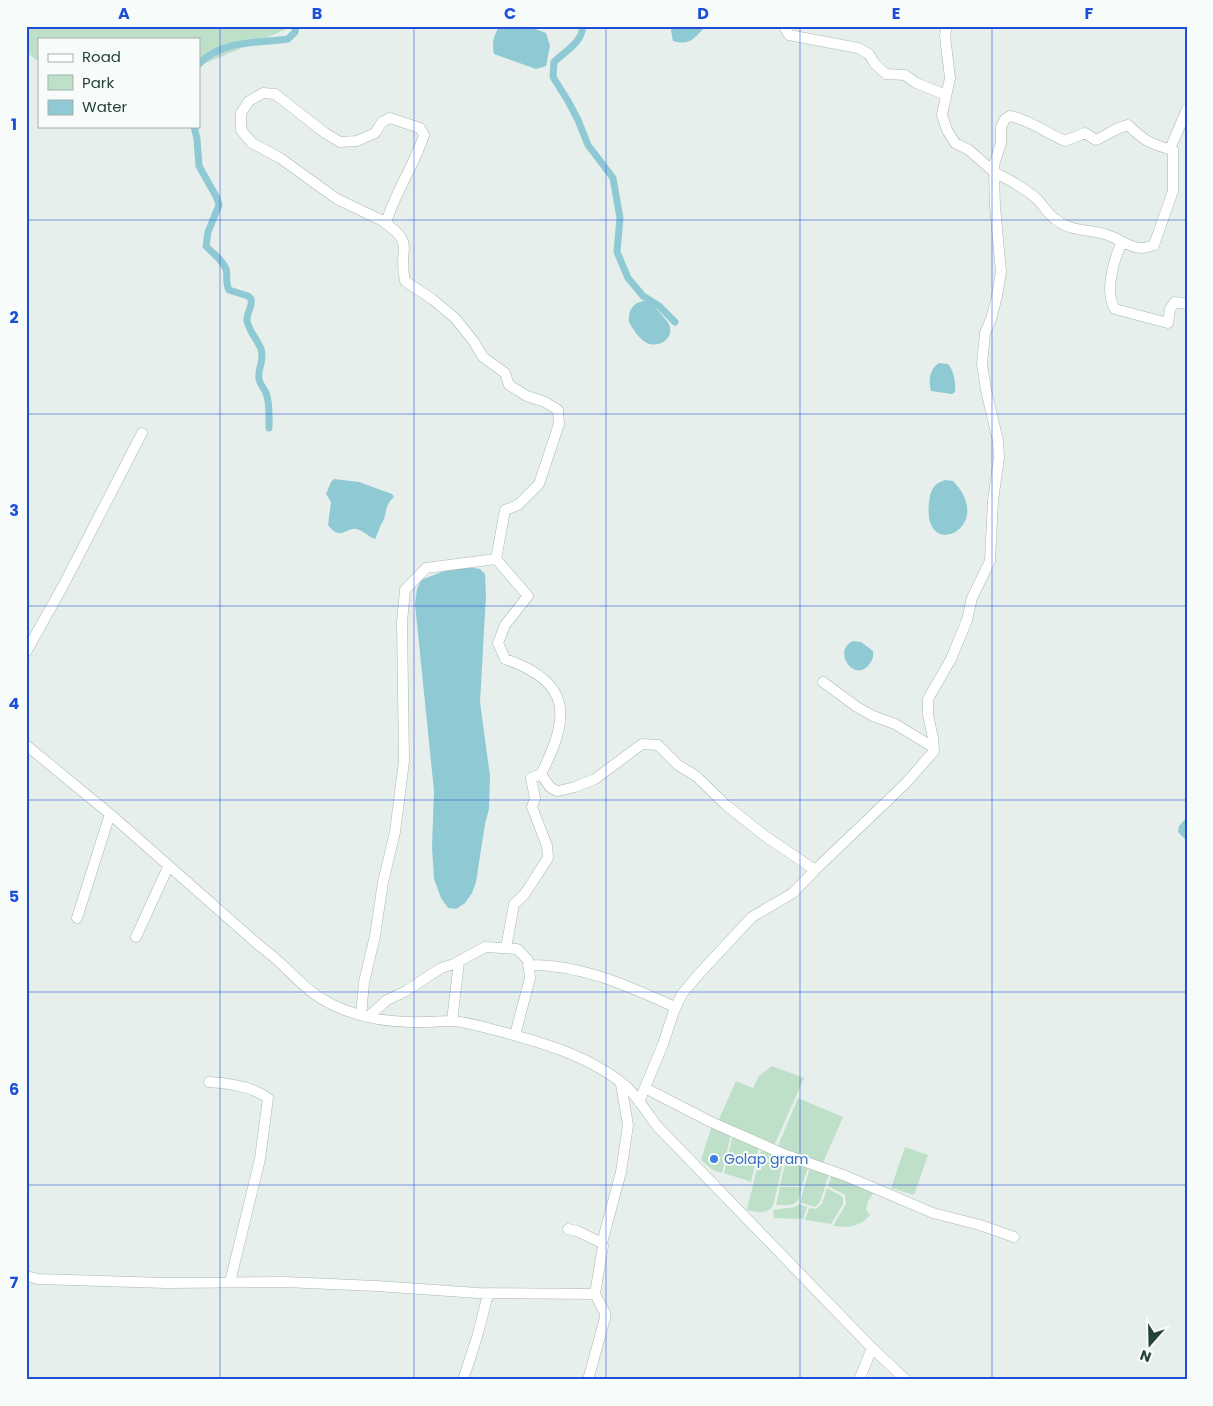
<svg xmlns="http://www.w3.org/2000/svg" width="1213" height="1406" font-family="Poppins,sans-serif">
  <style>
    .green { fill: #bfe0c8 }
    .water { fill: #8ec9d4 }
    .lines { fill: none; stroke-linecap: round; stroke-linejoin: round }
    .canal { stroke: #8ec9d4; stroke-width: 7 }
    .minor-casing { stroke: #a8b8b2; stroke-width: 11 }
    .minor { stroke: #fff; stroke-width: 10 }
    .grid { fill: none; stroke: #1d4ed8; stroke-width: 1; stroke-opacity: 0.55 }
    .shop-dot { fill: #3f7fe0; stroke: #f7fbf9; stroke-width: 2 }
    .labels { text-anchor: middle; stroke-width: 4; stroke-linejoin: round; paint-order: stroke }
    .shop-label { font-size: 14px; fill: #366cbe; stroke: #f7fbf9; text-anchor: start }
    .neatline { fill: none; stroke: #1d4ed8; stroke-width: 2 }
    .grid-label { font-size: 16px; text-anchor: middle; font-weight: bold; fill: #1d4ed8 }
  </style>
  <rect width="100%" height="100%" fill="#e6efeb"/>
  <!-- green -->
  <path class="green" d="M26 26H294L199 66V39H39V62L26 52Z
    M772 1066 804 1078 774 1146 718 1121 736 1081 753 1088 759 1076Z
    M798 1098 843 1117 822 1165 777 1148Z
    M712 1125 731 1134 722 1173 713 1170 701 1160Z
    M733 1134 759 1146 751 1182 724 1173Z
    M905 1147 928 1155 914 1195 891 1188Z
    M765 1150 784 1158 773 1206C765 1215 758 1212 747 1210L761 1151Z
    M786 1159 808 1167 802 1186H780Z
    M810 1167 829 1174 820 1202 815 1207 800 1202Z
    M832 1174 875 1191 868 1201 866 1210 870 1215C860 1227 848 1228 833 1226L846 1204 845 1195 828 1186Z
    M780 1187H802C798 1207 795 1205 776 1205Z
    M827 1188 843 1197V1204L831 1224 805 1220 809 1208 816 1209 822 1204Z
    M799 1204 807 1207 803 1219 774 1218 773 1210 795 1207Z"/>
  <!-- water -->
  <path class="water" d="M503 26H527L546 33 550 46 546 66 536 69 494 54C492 43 493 37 499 27Z
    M672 26H706C694 38 691 46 673 41L671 30Z
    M643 301C652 302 655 308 661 314 664 318 669 322 670 327 673 340 658 348 647 343 639 339 633 329 629 322 628 312 632 303 643 301Z
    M939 363 948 364C954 371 956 383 955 392L952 394 931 391C928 381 930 368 939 363Z
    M334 479 359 482 392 494 394 497C383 507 388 513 382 523 379 528 378 533 375 539 369 537 364 531 357 529 345 527 341 542 328 525L331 502 326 494 331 482Z
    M945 480 953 481C998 528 922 563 929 503 930 491 933 484 945 480Z
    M469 567 480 569 485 574 486 595 480 702 490 776 489 809 485 824 476 882 472 893 465 903 456 909 448 908 441 898 434 879 432 847 434 791 415 604 417 589 421 580 444 571Z
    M853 641 861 642 873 651C874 657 872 661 868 666 853 682 832 650 853 641Z
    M1187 817V841L1178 832 1179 826Z"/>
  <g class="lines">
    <!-- canal -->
    <path class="canal" d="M582 26C585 40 563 53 554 62L553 77 568 101 578 120 588 145 613 178 620 218 617 252 628 278 643 296 659 306 675 322
      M199 64C221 40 259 43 288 39L295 32 296 26
      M194 126 197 139 199 166 217 198 219 205 208 232 206 246C213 254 222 259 226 269 228 276 225 283 229 290L248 296 251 299C253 307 246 313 247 321 249 331 257 339 261 349 265 360 257 369 259 379 260 385 264 388 266 393 270 403 269 417 269 428"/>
    <!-- minor casing -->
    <g class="minor-casing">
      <path id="minor" d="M784 26 789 35 858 48 869 54 875 64 886 74 905 75 916 83 946 95
        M1010 116C1030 120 1046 133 1065 141L1085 133 1096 140C1107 135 1117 127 1128 125 1143 140 1152 145 1173 150V191L1154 245C1150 246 1146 248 1142 248 1130 248 1121 240 1110 236 1091 228 1074 234 1055 219 1048 214 1043 205 1037 199 1024 187 1009 180 994 172V165L1001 143V127L1005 119Z
        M1170 149 1187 109
        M1122 242C1114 259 1104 292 1115 309L1168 323 1170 309 1175 302 1187 304
        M496 559 528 596 505 625 498 643 505 659C573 682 570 718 541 774L550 787 555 790 558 791 575 787 595 779 642 744 658 745 678 765 696 776 726 805 765 836 815 870
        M26 652 63 586 142 433
        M823 682 857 707 873 716 895 724 933 747
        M26 745 110 814 261 947C287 965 302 990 331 1004 359 1018 393 1023 424 1022 433 1022 441 1021 450 1021 464 1021 478 1026 491 1029 538 1041 589 1055 627 1087 638 1098 648 1114 657 1126L872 1348 906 1380
        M77 918 110 814
        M136 937 168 867
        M506 948 514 904 524 895 548 858 547 846 532 807 535 798 531 778 541 774
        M528 965C580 964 629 986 675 1007
        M361 1015 364 982 375 936 383 882 395 832 404 761 402 622 405 590 426 568 496 559 505 510 518 505 539 484 559 424 558 410 545 402 527 396 509 385 505 373 483 357 474 342 455 318 432 299 405 281C397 246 418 245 381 220L337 199 280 158 252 143 241 130V113L249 101 263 93 275 94 325 133 340 142 357 141 375 133 382 122 390 118 420 128 424 135C414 166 395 192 386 223
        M368 1017 387 1000 406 991 441 968 454 964 485 947 517 949 528 960 530 978 515 1035
        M452 1021 459 962
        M209 1082C229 1083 251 1086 268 1098L260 1159 230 1282
        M645 1088 711 1122 786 1155 846 1176 933 1213 980 1225 1014 1237
        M639 1102 663 1044 674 1011 682 994 698 975 752 917 793 893 815 870 906 783 934 751 933 738 928 715V699L951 659 967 620 972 598 990 561 993 501 999 457 998 441 986 390 982 364 985 333 991 319 997 296 1001 272 995 207 994 172 969 150 955 143 947 130 942 115 950 78 945 36 947 26
        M602 1243 621 1172 628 1125 621 1084
        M26 1276 38 1279 166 1283 284 1282 377 1286 478 1293 595 1294 603 1246 602 1243 577 1231 568 1229
        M463 1380 477 1337 487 1298 491 1293
        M588 1380 605 1318V1313L595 1294
        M859 1380 872 1348"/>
    </g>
    <!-- minor -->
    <use href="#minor" class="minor"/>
  </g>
  <!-- grid -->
  <path class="grid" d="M220 26V1380M414 26V1380M606 26V1380M800 26V1380M992 26V1380M26 220H1187M26 414H1187M26 606H1187M26 800H1187M26 992H1187M26 1185H1187"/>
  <!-- markers -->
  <circle class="shop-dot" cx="714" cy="1159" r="5"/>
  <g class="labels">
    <!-- shop labels -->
    <g class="shop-label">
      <text x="724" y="1164">Golap gram</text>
    </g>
  </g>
  <!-- border -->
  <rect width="1213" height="1406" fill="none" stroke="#f7fbf9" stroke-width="55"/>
  <!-- legend -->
  <rect x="38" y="38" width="162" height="90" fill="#f7fbf9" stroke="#a3b1ad"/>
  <rect x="48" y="54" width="25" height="8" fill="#ffffff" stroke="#a3b1ad"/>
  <text x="82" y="62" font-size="15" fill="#24423a">Road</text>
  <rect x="48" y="75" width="25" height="15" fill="#bfe0c8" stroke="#a3b1ad"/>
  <text x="82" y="88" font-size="15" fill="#24423a">Park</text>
  <rect x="48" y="100" width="25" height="15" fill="#8ec9d4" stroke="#a3b1ad"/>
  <text x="82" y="112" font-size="15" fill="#24423a">Water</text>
  <!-- north arrow -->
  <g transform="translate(1150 1344) rotate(200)" stroke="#f7fbf9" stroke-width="4" paint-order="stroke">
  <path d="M0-4L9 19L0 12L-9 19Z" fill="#24423a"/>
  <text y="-8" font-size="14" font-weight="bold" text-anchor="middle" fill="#24423a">N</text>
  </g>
  <rect x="28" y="28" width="1158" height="1350" class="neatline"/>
  <g class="grid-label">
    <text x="124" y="19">A</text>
    <text x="317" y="19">B</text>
    <text x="510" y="19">C</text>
    <text x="703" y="19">D</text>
    <text x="896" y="19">E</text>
    <text x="1089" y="19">F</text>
    <text x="14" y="130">1</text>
    <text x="14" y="323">2</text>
    <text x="14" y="516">3</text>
    <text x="14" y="709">4</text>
    <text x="14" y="902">5</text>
    <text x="14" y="1095">6</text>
    <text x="14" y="1288">7</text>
  </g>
</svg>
